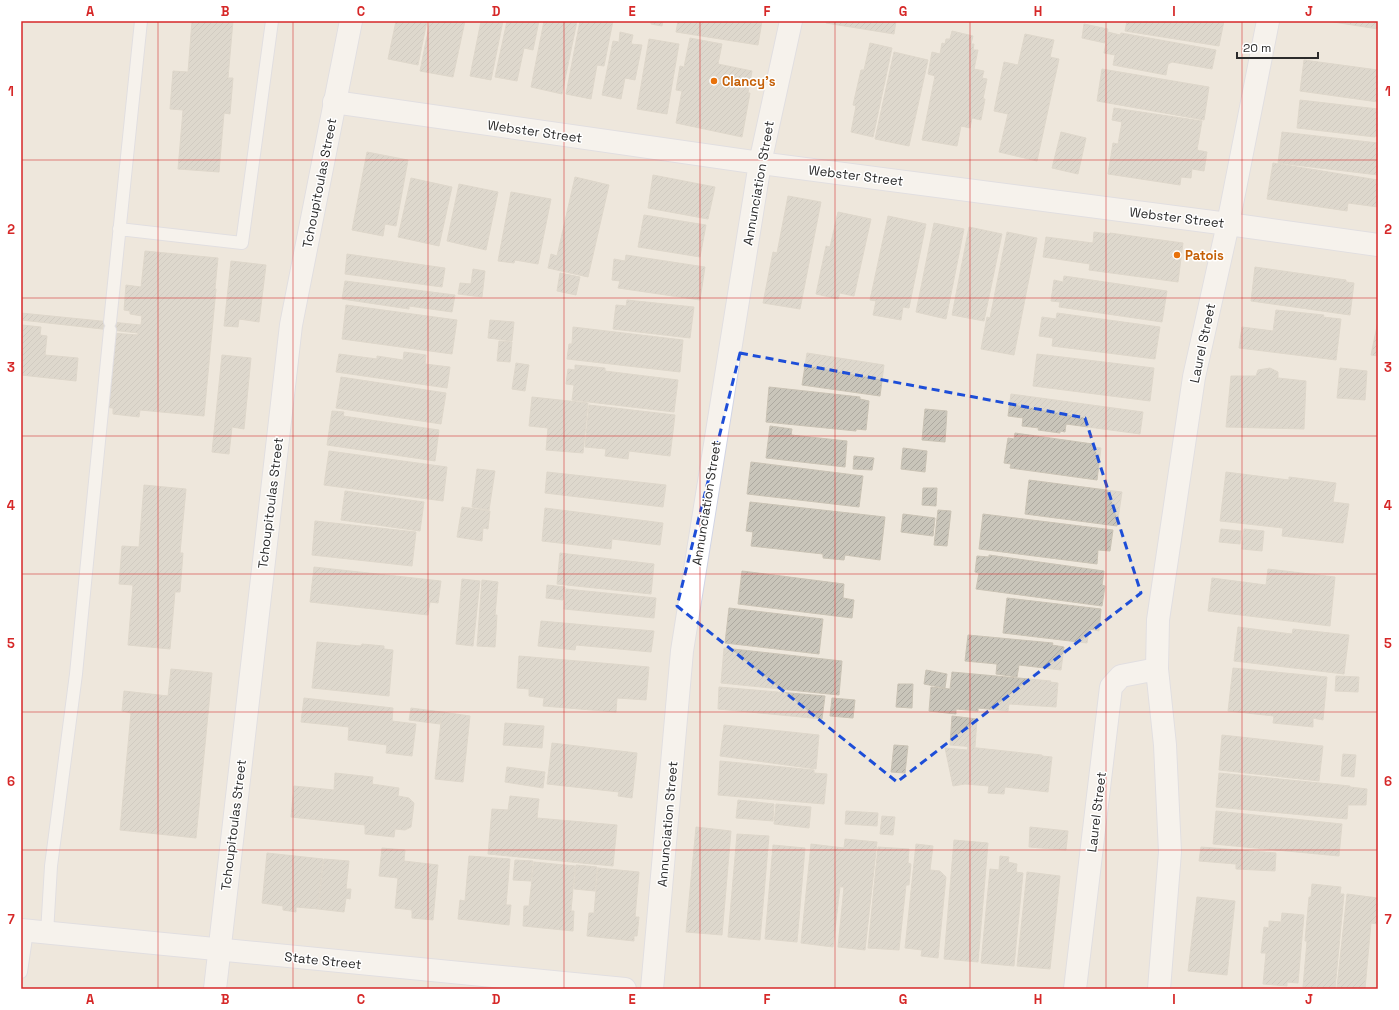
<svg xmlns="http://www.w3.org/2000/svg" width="1399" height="1010" font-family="'Space Grotesk',sans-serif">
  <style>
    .building { fill: url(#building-hatch); stroke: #cac3b5 }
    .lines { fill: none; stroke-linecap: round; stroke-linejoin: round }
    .lane-casing { stroke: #d1d4e5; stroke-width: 14 }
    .street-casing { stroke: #d1d4e5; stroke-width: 24 }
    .secondary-casing { stroke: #d1d4e5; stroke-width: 24 }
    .lane { stroke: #fff; stroke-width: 12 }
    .street { stroke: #fff; stroke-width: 22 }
    .secondary { stroke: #fff; stroke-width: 22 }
    .marked { fill: none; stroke: #1d4ed8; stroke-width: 3; stroke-dasharray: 8 5; stroke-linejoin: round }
    .grid { fill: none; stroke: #d62828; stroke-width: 1; stroke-opacity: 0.55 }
    .food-dot { fill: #e8710a; stroke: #fff; stroke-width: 1.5 }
    .labels { text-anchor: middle; stroke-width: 3; stroke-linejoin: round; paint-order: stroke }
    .food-label { font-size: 13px; font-weight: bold; fill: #c56008; stroke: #fff; text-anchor: start }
    .street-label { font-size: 13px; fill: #2b2b2b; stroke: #fff }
    .neatline { fill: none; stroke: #d62828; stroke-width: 1.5 }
    .grid-label { font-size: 13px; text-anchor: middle; font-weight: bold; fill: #d62828 }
  </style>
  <defs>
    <pattern id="building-hatch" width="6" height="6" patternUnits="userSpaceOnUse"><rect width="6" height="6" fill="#c9c5ba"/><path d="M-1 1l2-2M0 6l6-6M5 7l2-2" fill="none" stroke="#ada9a0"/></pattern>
  </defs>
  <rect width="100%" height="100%" fill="#eee7dc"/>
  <!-- building -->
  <path class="building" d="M192 21H233L228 78H233L230 114 224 113 219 172 178 169 183 110 170 109 173 71 188 72Z
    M396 21H427L418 65 388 59Z
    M430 21H465L453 77 420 71Z
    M481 21H503L491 80 470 76Z
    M507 21H539L533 50 524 48 517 81 495 77Z
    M544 21H577L562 94 531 87Z
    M580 21H613L604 66 597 65 591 99 566 94Z
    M651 21H663L662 26 651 24Z
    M678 21H762L758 45 676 32Z
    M826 21H896L894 34 826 23Z
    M1127 21H1224L1219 46 1125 31Z
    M1327 21H1378V29Z
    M1084 24 1108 29 1105 43 1082 38Z
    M952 31 973 36 971 44H974L973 50H978L974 69 984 71 982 78 987 79 983 99H985L981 120 972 118 970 128 961 126 957 146 922 140 935 76 928 74 932 52 940 54 942 43 945 44 946 39H950Z
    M620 32 633 35 631 44 642 45 635 80 625 78 621 99 602 95 613 41 619 42Z
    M1108 32 1120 35 1121 33 1216 50 1212 69 1172 62 1168 64 1166 75 1113 65 1115 55 1104 53Z
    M1025 34 1054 40 1050 57 1059 59 1037 161 999 152 1008 114 994 111 1004 62 1018 65Z
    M690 38 722 44 718 64 752 71 748 93H750L742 137 676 123 682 91 676 90 680 66 684 67Z
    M649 39 679 44 667 114 637 109Z
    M870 43 892 48 873 137 851 132 856 106 853 105 861 70H864Z
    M894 52 928 60 909 146 875 139Z
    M1304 60 1378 70V102L1300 91Z
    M1102 69 1209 87 1204 120 1097 101Z
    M1300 100 1378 109V136H1375V137L1297 128Z
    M1114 108 1202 121 1197 150 1207 152 1204 171 1192 169 1191 178 1181 177 1180 185 1108 174 1113 143 1118 144 1122 122 1112 120Z
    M1061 132 1086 138 1078 174 1052 168Z
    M1282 132 1378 143V175L1278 163Z
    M367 152 408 160 396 226 385 224 383 236 352 230Z
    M1273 163 1378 180V207L1348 203 1347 211 1267 199Z
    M653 175 715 187 708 219 648 208Z
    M575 177 609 185 588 277 548 268 551 254 557 256Z
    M411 178 452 187 439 246 398 237Z
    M459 184 498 192 486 250 447 241Z
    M511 192 551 199 538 264 515 260 514 263 498 261Z
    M788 196 821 202 800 309 763 303 773 252 777 253Z
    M838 212 871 219 854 296 840 293 838 299 816 294 826 246 830 247Z
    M644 215 706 225 700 257 638 247Z
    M888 216 926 224 909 308 903 307 901 320 873 315 876 301 870 300Z
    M934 223 964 229 946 319 916 312Z
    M969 227 1002 234 984 321 952 315Z
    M1007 232 1037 238 1014 355 981 349 987 317 990 318Z
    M1094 232 1109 234 1110 233 1183 243 1178 282 1089 270 1090 264 1043 257 1046 237 1093 243Z
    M145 251 218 258 215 288 216 289 204 416 140 410 139 417 113 414V408L103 407 111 333 138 335V333L21 320V313L141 325 142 316 130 314V311L124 310 126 285 141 287Z
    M347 254 445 268 442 287 345 274Z
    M626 255 705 267 700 300 618 288 620 281 612 280 614 259 625 261Z
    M231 261 266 265 259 322 239 319 238 327 224 326Z
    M1255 267 1346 280V282L1354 283 1350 315 1251 301Z
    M473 269 485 271 482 297 458 294 460 283 471 284Z
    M560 273 580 277 576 295 557 291Z
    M1064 276 1167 291 1162 322 1059 307 1060 302 1051 301 1054 280 1063 282Z
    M345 281 455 295 452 312 409 306V309L342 299Z
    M627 300 694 307 690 338 613 329 616 305 626 306Z
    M346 305 457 320 452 354 342 339Z
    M1276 310 1324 315 1323 317 1341 319 1336 360 1239 348 1242 327 1273 331Z
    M1057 313 1160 327 1155 359 1052 346 1053 338 1039 336 1042 317 1056 319Z
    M21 320 22 321V325L41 327 40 335 47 336 45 355 78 358 76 381 21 375Z
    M490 320 514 322 512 341 488 338Z
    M1378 321V356L1371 355Z
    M573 327 683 340 680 372 567 359 569 344H572Z
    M499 341 512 342 510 362 497 361Z
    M404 352 426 355 425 364 450 367 447 388 336 372 339 354 377 359V356L403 360Z
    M807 353 884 365 880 396 802 385Z
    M1037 354 1154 368 1150 401 1033 386Z
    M222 355 251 358 244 429 232 427 229 454 212 452Z
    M516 363 529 365 525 391 512 389Z
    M575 365 605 368V371L678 380 674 412 572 400 574 385 566 384 568 369 575 370Z
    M1270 368 1278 372V378L1306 381 1304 429 1226 427 1231 376H1256L1258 370Z
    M1340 368 1367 371 1365 400 1337 398Z
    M341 377 446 393 441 424 336 408Z
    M769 387 860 397V399L869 401 866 430 856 429V431L766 422Z
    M1011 394 1143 412 1140 434 1066 424 1065 432 1060 431V433L1038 430 1039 428 1022 426 1023 418 1008 416Z
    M532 397 588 403 583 453 546 450 548 428 529 426Z
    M589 405 675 415 670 456 629 451 628 459 605 456 606 449 585 447Z
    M925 409 947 411 945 442 922 440Z
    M332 411 344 412 343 416 439 430 435 461 327 445Z
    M770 426 792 429 791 435 847 441 845 467 766 458Z
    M1015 433 1093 444V447L1101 448 1097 480 1010 468 1011 464 1004 463 1008 438 1014 439Z
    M903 448 927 451 925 472 901 469Z
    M329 451 447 467 443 501 324 485Z
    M854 456 874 458 872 470 853 469Z
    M751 462 863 476 859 507 747 494Z
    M477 469 495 471 489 510 472 507Z
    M547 472 666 485 663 507 545 493Z
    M1226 472 1289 480V477L1336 483 1333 502 1349 504 1343 543 1282 536 1283 528 1220 521Z
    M1029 480 1122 492 1117 526 1025 514Z
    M144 485 186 489 180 553H183L180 592H175L170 649 128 645 133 585 119 584 122 546 139 547Z
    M923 488H937L936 506 922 505Z
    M345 491 424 502 420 531 341 520Z
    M750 502 885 517 880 560 845 555 844 560 823 558V554L751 546 753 532 746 531Z
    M462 507 490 511 488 529 483 528 482 541 457 537Z
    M545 508 663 523 660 545 612 539 611 549 542 541Z
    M938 510 951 511 947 546 934 545Z
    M903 514 935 518 933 536 901 532Z
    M983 514 1113 530 1110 551 1098 550 1097 564 979 549Z
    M315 521 416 532 412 566 312 555Z
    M1221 529 1241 531 1240 544 1219 542Z
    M1244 529 1264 531 1262 551 1242 549Z
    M560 553 654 564 651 594 557 584Z
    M989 555 1104 571 1102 585 1105 586 1102 606 976 589 979 573 975 572 977 556 989 557Z
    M314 567 441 581 438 603 430 602 428 615 310 602Z
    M1268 569 1335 577 1330 626 1208 611 1212 578 1266 585Z
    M742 571 844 584 843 598 854 600 852 618 738 604Z
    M462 579 480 581 473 646 456 644Z
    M482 580 498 582 495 615H497L495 647 477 646Z
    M547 585 565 587 563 600 546 598Z
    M566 589 656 598 654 618 564 609Z
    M1007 598 1101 609 1099 631 1089 629 1087 643 1003 633Z
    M729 608 823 619 819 654 725 643Z
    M541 621 654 631 651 652 576 645 575 650 538 646Z
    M1238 627 1292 634 1293 629 1349 635 1344 674 1234 661Z
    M968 635 1053 643 1052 645 1064 647 1061 670 1019 665 1017 677 996 674 997 664 965 661Z
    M317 642 361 646 362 644 384 646V649L393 650 389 696 312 688Z
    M724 648 842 661 839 695 721 683Z
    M519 656 649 667 646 700 617 698 616 712 543 706 544 698 529 696V689L517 688Z
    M1233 668 1327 677 1323 720 1313 718V727L1273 723 1274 716 1228 711Z
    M171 669 212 673 196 838 120 830 131 713 122 711 124 691 168 696Z
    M926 670 947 674 945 688 924 684Z
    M952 672 1051 681 1050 682 1058 683 1056 707 1009 704 1008 711 978 708V711L956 709V714L929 711 931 687 950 689Z
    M1336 676 1359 677 1358 692 1335 691Z
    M898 684H913L912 708 896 707Z
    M719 687 825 696 822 719 718 709Z
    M304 698 393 708 392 721 416 724 412 756 386 753 387 745 348 740 349 727 301 722Z
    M832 698 855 700 853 718 830 716Z
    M411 708 442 712 440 724 409 720Z
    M442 712 470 716 463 782 435 779Z
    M952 716 977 719 975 747 950 745Z
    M505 723 544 726 542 748 503 745Z
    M724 725 819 735 816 769 720 756Z
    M1222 735 1323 746 1319 781 1219 770Z
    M552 743 637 753 632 798 618 796 619 792 547 784Z
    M894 745 908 746 905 773 891 772Z
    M968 747 1042 755V756L1052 757 1048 792 1005 787 1004 794 988 793 989 786 965 784 953 786 945 748 967 750Z
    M1343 754 1356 755 1354 777 1341 776Z
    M720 761 814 770V773L827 774 824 804 718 795Z
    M507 767 545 772 543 788 505 782Z
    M335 773 373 777 372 784 399 788 398 796 409 798 414 803 411 827 405 830 395 829 394 837 365 834V825L291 817 294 786 334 790Z
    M1219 773 1350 786V787L1367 789 1366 805H1348L1347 819 1216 807Z
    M510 796 539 799 537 818 617 825 613 866 488 854 492 809 508 810Z
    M738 800 774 804 773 821 736 818Z
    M776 804 811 807 809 828 774 824Z
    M846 811 878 813 877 826 845 824Z
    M1216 811 1342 824 1339 856 1213 844Z
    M882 816 895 817 893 835 880 834Z
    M696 827 731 831 722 935 686 932Z
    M1030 827 1068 831 1066 850 1029 847Z
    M737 834 769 836 760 940 728 937Z
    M845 839 877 842 865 950 838 947 844 887H840L833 947 801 943 811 844 844 848Z
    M954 840 988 843 978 962 944 959Z
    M916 844 933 846 930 870 940 871 946 877 938 958 921 956 922 950 905 948Z
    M773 845 805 848 797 942 765 939Z
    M878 847 909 849 908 863 911 864 909 885H906L899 950 868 948Z
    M1201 847 1276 853 1275 871 1236 869V864L1199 861Z
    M382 848 405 850 404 861 438 865 433 920 412 918V910L395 908 398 878 379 876Z
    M267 853 323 859 318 909 296 907V912L283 910V906L262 903Z
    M469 856 510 859 506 905H511L509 925 458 919 460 900 465 901Z
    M1000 856 1009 857 1008 862 1017 864 1016 872 1023 873 1014 966 981 963 990 869 999 870Z
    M324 859 349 861 346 889H351L350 899 346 898 344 912 318 909Z
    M515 860 533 861 531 881 513 880Z
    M534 862 575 866 571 911H574L573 931 523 926 524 906H529Z
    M576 865 597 867 595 891 574 889Z
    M598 868 639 872 635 917H639L637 936H634V941L587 936 589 913H594Z
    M1027 872 1060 876 1050 969 1017 966Z
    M1312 884 1341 887 1340 894H1344L1335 989 1303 987 1307 941H1305L1309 897H1311Z
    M1347 894 1378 898V924L1371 923 1365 989H1344V988L1337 987Z
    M1197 897 1235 901 1227 975 1188 971Z
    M1282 913 1304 915 1298 983 1287 982V986L1263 984 1266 953H1261L1264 927 1269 928V921L1281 922Z"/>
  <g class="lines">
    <!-- lane casing -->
    <g class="lane-casing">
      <path id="lane" d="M119 229 242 243 272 21
        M110 322 141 21
        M47 933 51 866 76 674 110 330
        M21 972 27 931"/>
    </g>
    <!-- street casing -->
    <g class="street-casing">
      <path id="street" d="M334 102 760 163 1228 224 1378 245
        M21 930 625 989
        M652 989 682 651 760 163 791 21
        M1075 989 1111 687 1121 676 1157 669
        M1159 989 1170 852 1165 745 1157 669 1158 620 1194 377 1228 224 1268 21"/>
    </g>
    <!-- secondary casing -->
    <g class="secondary-casing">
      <path id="secondary" d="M215 989 291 325 351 21"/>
    </g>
    <!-- lane -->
    <use href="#lane" class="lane"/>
    <!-- street -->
    <use href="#street" class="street"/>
    <!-- secondary -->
    <use href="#secondary" class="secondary"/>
  </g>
  <!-- marked area -->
  <path d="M0 0H1399V1010H0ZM740 353 1085 418 1141 593 897 782 677 606Z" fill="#eee7dc" fill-opacity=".55" fill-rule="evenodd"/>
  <path class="marked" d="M740 353 1085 418 1141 593 897 782 677 606Z"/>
  <!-- grid -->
  <path class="grid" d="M158 21V989M293 21V989M428 21V989M564 21V989M700 21V989M835 21V989M970 21V989M1106 21V989M1242 21V989M21 160H1378M21 298H1378M21 436H1378M21 574H1378M21 712H1378M21 850H1378"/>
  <!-- markers -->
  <g class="food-dot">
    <circle cx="714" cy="81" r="4"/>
    <circle cx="1177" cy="255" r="4"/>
  </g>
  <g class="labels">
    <!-- food labels -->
    <g class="food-label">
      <text x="722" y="86">Clancy's</text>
      <text x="1185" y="260">Patois</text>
    </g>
    <!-- street labels -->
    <g class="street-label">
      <text transform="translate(535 131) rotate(8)" y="5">Webster Street</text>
      <text transform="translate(856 175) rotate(7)" y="5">Webster Street</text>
      <text transform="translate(319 183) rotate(-79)" y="5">Tchoupitoulas Street</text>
      <text transform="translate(758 183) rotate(-80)" y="5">Annunciation Street</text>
      <text transform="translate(1177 217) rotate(7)" y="5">Webster Street</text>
      <text transform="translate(1202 343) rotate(-78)" y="5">Laurel Street</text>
      <text transform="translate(270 503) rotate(-83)" y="5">Tchoupitoulas Street</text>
      <text transform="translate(706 503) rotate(-81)" y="5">Annunciation Street</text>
      <text transform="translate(1096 812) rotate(-83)" y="5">Laurel Street</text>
      <text transform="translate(667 824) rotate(-85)" y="5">Annunciation Street</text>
      <text transform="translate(233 825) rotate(-83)" y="5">Tchoupitoulas Street</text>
      <text transform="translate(323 960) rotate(6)" y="5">State Street</text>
    </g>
  </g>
  <!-- border -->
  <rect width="1399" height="1010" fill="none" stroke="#ffffff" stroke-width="44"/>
  <!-- scale -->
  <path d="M1237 52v6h81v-6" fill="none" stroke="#2b2b2b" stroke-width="2"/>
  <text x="1243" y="52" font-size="12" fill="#2b2b2b" stroke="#ffffff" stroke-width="3" paint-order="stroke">20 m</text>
  <rect x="22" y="22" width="1355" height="966" class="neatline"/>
  <g class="grid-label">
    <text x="90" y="16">A</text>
    <text x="225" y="16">B</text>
    <text x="361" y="16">C</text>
    <text x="496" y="16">D</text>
    <text x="632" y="16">E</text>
    <text x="767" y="16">F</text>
    <text x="903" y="16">G</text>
    <text x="1038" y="16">H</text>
    <text x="1174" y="16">I</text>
    <text x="1309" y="16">J</text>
    <text x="11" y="96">1</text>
    <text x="1388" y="96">1</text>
    <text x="11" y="234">2</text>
    <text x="1388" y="234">2</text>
    <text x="11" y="372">3</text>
    <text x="1388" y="372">3</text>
    <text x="11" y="510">4</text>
    <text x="1388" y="510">4</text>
    <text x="11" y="648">5</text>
    <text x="1388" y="648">5</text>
    <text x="11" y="786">6</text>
    <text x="1388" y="786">6</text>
    <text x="11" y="924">7</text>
    <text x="1388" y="924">7</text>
    <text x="90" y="1004">A</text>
    <text x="225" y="1004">B</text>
    <text x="361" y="1004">C</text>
    <text x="496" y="1004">D</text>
    <text x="632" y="1004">E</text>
    <text x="767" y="1004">F</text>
    <text x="903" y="1004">G</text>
    <text x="1038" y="1004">H</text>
    <text x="1174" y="1004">I</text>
    <text x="1309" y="1004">J</text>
  </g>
</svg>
